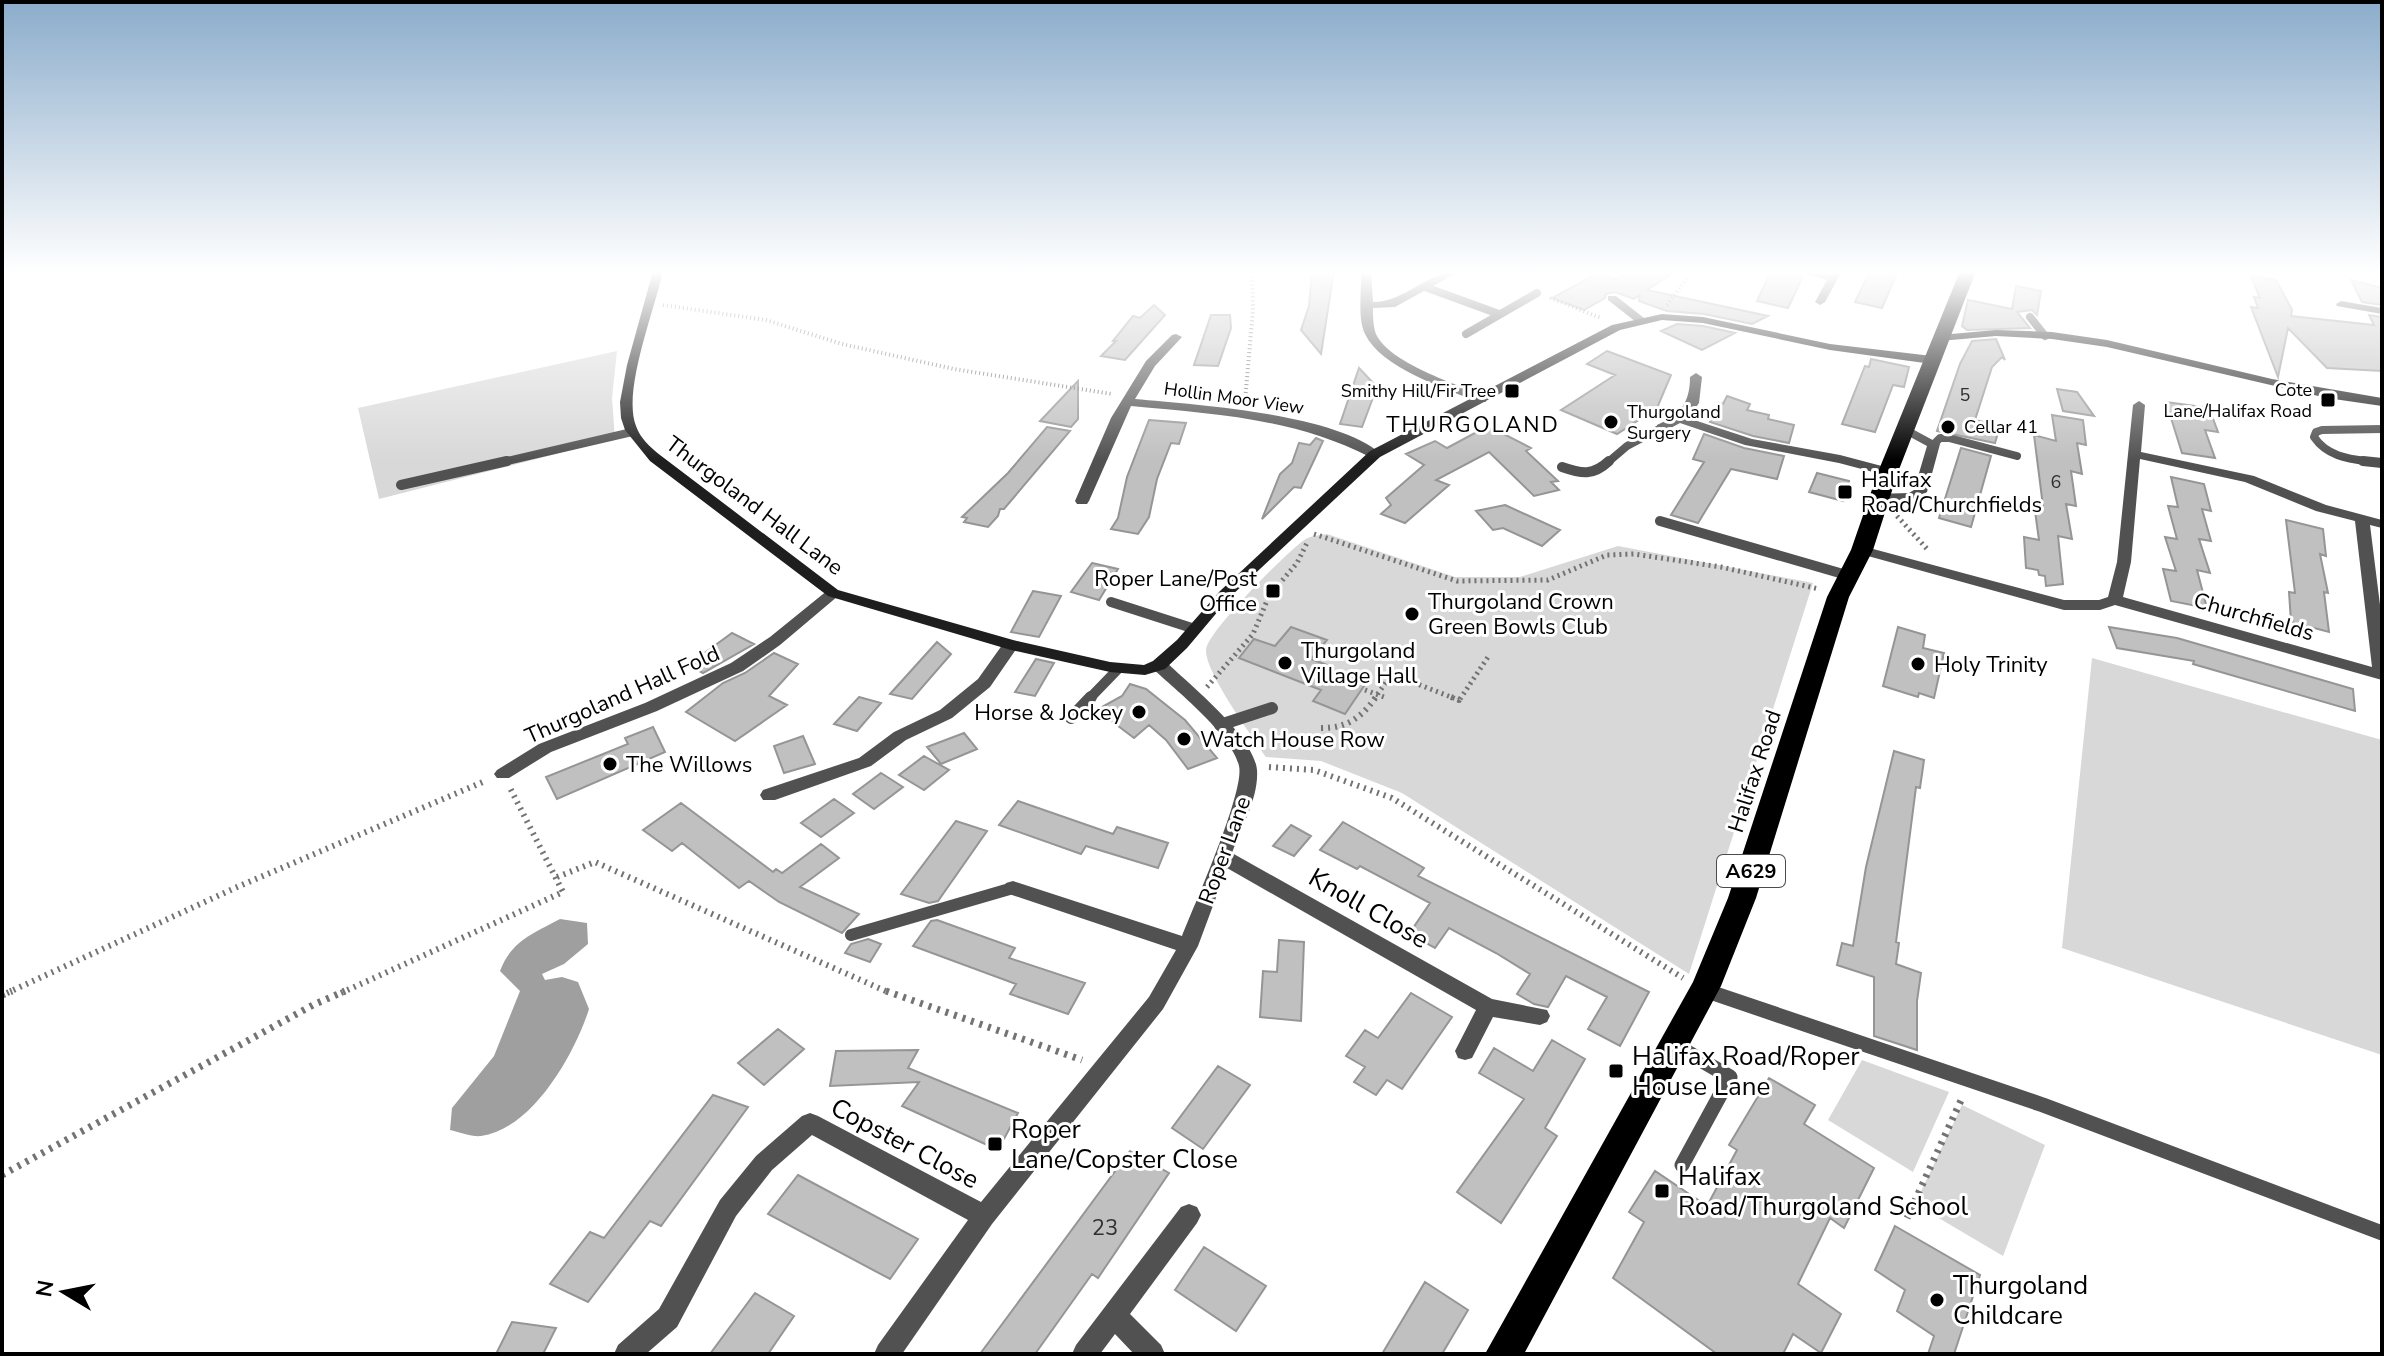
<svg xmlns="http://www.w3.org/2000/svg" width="2384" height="1356" font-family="'Nunito Sans',sans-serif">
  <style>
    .green { fill: #d8d8d8 }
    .water { fill: #9f9f9f }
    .building { fill: #c0c0c0; stroke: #959595; stroke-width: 2 }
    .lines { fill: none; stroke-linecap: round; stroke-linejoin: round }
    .path-far3 { stroke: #737373; stroke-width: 4; stroke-dasharray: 1 3; stroke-linecap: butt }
    .path-far2 { stroke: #737373; stroke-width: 5; stroke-dasharray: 2 4; stroke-linecap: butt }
    .path-far1 { stroke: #737373; stroke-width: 6; stroke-dasharray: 2 5; stroke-linecap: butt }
    .path { stroke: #737373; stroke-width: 7; stroke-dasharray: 3 6; stroke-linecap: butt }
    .lane-far3 { stroke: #515151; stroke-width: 8 }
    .lane-far2 { stroke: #515151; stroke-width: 10 }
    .lane-far1 { stroke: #515151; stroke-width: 12 }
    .lane { stroke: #515151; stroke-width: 15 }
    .street { fill: #515151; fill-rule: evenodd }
    .secondary { fill: #1e1e1e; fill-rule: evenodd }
    .highway { fill: #000; fill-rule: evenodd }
    .poi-dot { fill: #000; stroke: #fff; stroke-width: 3 }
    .labels { text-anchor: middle; stroke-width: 6; stroke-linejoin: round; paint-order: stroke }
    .far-poi-label { font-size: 18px; fill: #000; stroke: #fff; text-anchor: end }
    .number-label { font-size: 18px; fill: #303030 }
    .far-street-label { font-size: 18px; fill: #000; stroke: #fff }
    .shield { fill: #fff; stroke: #4c4c4c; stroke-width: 2 }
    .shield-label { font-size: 20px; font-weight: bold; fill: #000 }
    .far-quarter-label { font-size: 22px; letter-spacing: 2px; fill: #000; stroke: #fff }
    .poi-label { font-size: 22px; fill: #000; stroke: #fff; text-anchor: start }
    .street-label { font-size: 22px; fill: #000; stroke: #fff }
    .near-number-label { font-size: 22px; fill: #303030 }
    .near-street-label { font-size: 26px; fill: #000; stroke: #fff }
    .near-poi-label { font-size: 26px; fill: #000; stroke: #fff; text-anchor: start }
  </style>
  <rect width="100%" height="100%" fill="#fff"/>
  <!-- green -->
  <path class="green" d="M617 351 612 398 615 439 379 499 358 408Z
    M1327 534 1455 577H1520L1618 546 1813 583 1689 974 1402 793 1321 761 1266 757C1252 736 1205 672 1206 650 1207 632 1286 553 1304 540 1310 536 1320 535 1327 534Z
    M2092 658 2382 740V1055L2062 948Z
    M1862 1060 1949 1092 1913 1172 1828 1120Z
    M1962 1105 2045 1145 2003 1256 1915 1204Z"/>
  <!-- water -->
  <path class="water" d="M560 919 587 923 588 944 564 964 542 974 545 980 562 977 578 982 589 1009C575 1053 533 1129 481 1136 472 1137 459 1132 450 1130L452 1108 494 1056 520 991 500 971C511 941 534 933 560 919Z"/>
  <!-- building -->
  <path class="building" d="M1312 271H1334L1321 354 1301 330 1309 306Z
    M1629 271H1676L1647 290 1768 316 1752 324 1704 314 1667 311 1639 301 1640 295 1634 299 1615 292 1606 294 1605 298 1584 310 1552 298 1598 273 1616 279Z
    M1771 271H1793L1803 276 1788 308 1757 301Z
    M1870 271H1898L1882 308 1855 302Z
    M2251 276 2276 280 2292 310 2291 316 2374 325 2369 315 2382 317V371L2327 368 2288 328 2278 377 2251 307 2258 308 2254 297 2260 298Z
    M2351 280 2382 288V305L2362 302Z
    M2016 286 2041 291 2037 315 2032 310 2017 312 2030 328 1967 330 1962 326 1968 300 2012 309Z
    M1154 305 1165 315 1125 360 1101 356 1116 341H1113L1133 316 1140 318Z
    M1211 315H1230L1231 328 1218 366 1194 365Z
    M1677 324 1703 326 1735 333 1702 350 1661 331Z
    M1996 339 2005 360 2002 357 1992 367 1975 420 2000 426 1995 443 1937 431 1960 364 1972 341Z
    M1607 351 1671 375 1657 408 1617 434 1561 410 1615 375 1587 364Z
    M1871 359 1909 367 1904 387 1893 385 1875 432 1842 424 1865 366 1869 367Z
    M1359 368 1377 387 1362 427 1340 424Z
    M1078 381V419L1071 427 1040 421Z
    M2057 389 2077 392 2094 416 2063 411Z
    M1727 396 1750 404 1747 410 1769 415 1768 419 1794 425 1789 443 1753 436 1710 422 1719 403 1723 404Z
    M2166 402 2209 408 2218 432 2205 430 2215 458 2182 453Z
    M2052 415 2083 420 2086 445 2077 443 2082 474 2071 471 2076 506 2066 504 2072 539 2058 536 2063 584 2046 586 2045 576 2039 575 2038 570 2026 568 2024 537 2039 540 2034 504 2043 506 2034 435 2056 441Z
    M1149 420 1186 423 1179 444 1171 443 1157 479 1149 517 1138 534 1111 529 1118 518 1127 477Z
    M1488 426 1531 448 1526 451 1558 481 1551 482 1559 490 1534 496 1489 452 1436 480 1449 485 1405 523 1381 514 1391 505 1386 498 1424 465 1406 454 1435 441 1447 448Z
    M1047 427 1070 431 1004 509H1000L998 516 988 527 964 522 967 518 962 517 1008 473Z
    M1704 434 1744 448 1784 456 1777 479 1731 469 1698 523 1671 515 1704 462 1693 459Z
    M1316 438 1323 441 1301 488 1294 487 1262 519 1280 474 1292 463 1299 443 1310 445Z
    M1961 448 1991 456 1971 527 1939 518Z
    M1817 473 1849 481 1843 501 1809 492Z
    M2171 477 2204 484 2211 511 2202 509 2211 541 2199 539 2210 573 2197 570 2207 608 2171 601 2163 569 2176 571 2165 537 2177 539 2168 506 2178 507Z
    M1505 505 1560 530 1542 546 1503 528 1493 530 1476 511Z
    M2286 520 2323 529 2326 556 2320 554 2328 593 2324 592 2329 632 2291 622 2289 592 2295 593Z
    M1092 563 1118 569 1099 600 1071 592Z
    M1033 591 1061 596 1039 637 1011 632Z
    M1291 627 1327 640 1311 659 1327 665 1324 668 1366 683 1345 714 1313 701 1321 690 1239 658 1254 639 1275 646Z
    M1898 627 1925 635 1923 648 1944 653 1934 698 1919 693 1918 697 1883 686Z
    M2109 627 2177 638 2353 689 2355 711 2193 664 2194 661 2117 648Z
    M732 633 754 644 703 673 688 665Z
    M937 642 951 654 912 699 890 694Z
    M774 653 798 664 769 696 787 705 735 741 686 712 723 683 745 673Z
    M1036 659 1054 663 1035 696 1015 692Z
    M1130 684 1146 689 1185 720 1217 758 1188 769 1166 740 1149 725 1134 738 1105 716 1109 713 1102 707 1122 696Z
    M859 697 881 703 857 731 834 724Z
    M653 727 665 752 557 799 546 777 628 744 625 738Z
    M964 733 977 749 941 764 927 747Z
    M803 736 815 764 784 773 774 746Z
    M1894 751 1924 760 1920 788 1916 787 1896 942 1899 943 1896 964 1921 973 1917 1001V1050L1874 1036V977L1837 965 1842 943 1853 946 1866 867Z
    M924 756 949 770 924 790 899 775Z
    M881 773 903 787 874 809 853 794Z
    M834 799 854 813 821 837 801 823Z
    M1018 801 1113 834 1117 827 1168 843 1158 868 1086 846 1081 854 999 825Z
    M681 803 773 872 776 869 782 873 821 844 839 858 800 887 859 914 842 933 779 902 749 881 739 888 682 843 672 851 643 830Z
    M956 821 987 831 938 901 929 903 901 894Z
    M1343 822 1424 868 1418 876 1649 992 1620 1046 1588 1029 1607 997 1566 976 1548 1007 1534 1004 1517 994 1530 974 1496 953 1449 928 1435 948 1409 934 1430 903 1360 866 1357 869 1320 850Z
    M1291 825 1311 836 1294 856 1273 846Z
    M937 920 1015 948 1009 958 1085 983 1068 1014 1010 994 1016 984 913 946 931 921Z
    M868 939 881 944 870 962 845 953 851 944Z
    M1279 940 1304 942 1301 1021 1260 1017 1263 971 1277 972Z
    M1411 993 1452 1017 1402 1089 1387 1080 1376 1095 1354 1082 1365 1067 1346 1056 1365 1030 1378 1038Z
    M778 1029 804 1049 764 1085 738 1063Z
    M1552 1040 1585 1059 1545 1128 1557 1136 1501 1223 1457 1192 1524 1099 1479 1073 1494 1048 1533 1071Z
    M918 1050 908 1068 1018 1113 998 1150 902 1106 919 1082 830 1086 836 1051Z
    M1218 1066 1250 1085 1203 1149 1172 1128Z
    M1769 1078 1815 1105 1804 1124 1874 1168 1844 1228 1830 1218 1798 1284 1841 1314 1821 1353 1793 1334 1783 1354H1717L1613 1278 1644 1222 1629 1212 1655 1171 1707 1206 1737 1150 1729 1145Z
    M713 1095 748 1107 661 1226 650 1221 588 1302 550 1284 590 1232 604 1238Z
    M1130 1151 1169 1173 1098 1278 1092 1274 1035 1354H980Z
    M798 1175 918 1239 890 1279 768 1214Z
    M1895 1226 1980 1275 1954 1354H1928L1934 1336 1897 1311 1905 1290 1875 1270Z
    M1204 1247 1266 1286 1236 1331 1175 1290Z
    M1425 1282 1468 1310 1442 1354H1382Z
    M755 1293 794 1316 768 1354H710Z
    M512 1322 556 1328 543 1354H496Z"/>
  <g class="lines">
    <!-- path-far3 -->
    <path class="path-far3" d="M1550 298 1601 318
      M663 305 766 320 842 344 954 369 1112 394
      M1667 305 1692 271
      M1245 401 1253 310 1252 271"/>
    <!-- path-far2 -->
    <path class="path-far2" d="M1897 516 1928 550
      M1314 534 1457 581 1548 580 1607 555 1634 554 1721 567 1819 589
      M1207 687 1253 634 1269 596 1297 563 1307 543
      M1365 690 1384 697
      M1374 699 1392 674 1456 699
      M1460 699 1488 657"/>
    <!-- path-far1 -->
    <path class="path-far1" d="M1451 697 1459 700 1461 697
      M1321 728C1347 728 1361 718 1376 697
      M1269 767 1314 770 1392 798 1683 978
      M557 877 595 862 890 993
      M7 993 235 888 485 781
      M341 993 563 892 509 786"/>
    <!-- path -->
    <path class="path" d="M886 991 1082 1060
      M2 995 12 991
      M2 1175 313 1005 345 991
      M1907 1218 1963 1096"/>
    <!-- lane-far3 -->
    <path class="lane-far3" d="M1425 287 1499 314
      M2030 317 2045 336
      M1466 334 1537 293
      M1934 444 1940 438H1949L2017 456
      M499 463 632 432
      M1607 463 1627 446 1661 428
      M2379 463C2354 459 2329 459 2314 437L2316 432 2322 430 2382 429"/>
    <!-- lane-far2 -->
    <path class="lane-far2" d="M2363 461 2382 463
      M1562 467C1582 474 1593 476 1609 461
      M401 485 507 461
      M1660 521 1850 576
      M1111 602 1195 629
      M1089 699 1118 669"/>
    <!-- lane-far1 -->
    <path class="lane-far1" d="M1071 718 1091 697
      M1220 725 1272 708
      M851 935 1013 888
      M1705 990 1712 993"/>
    <!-- lane -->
    <path class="lane" d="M1707 991 2043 1105 2382 1233
      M1675 1045 1730 1077 1682 1165"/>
    <!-- street -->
    <path class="street" d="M1361 271H1371L1373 302C1405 302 1428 271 1460 271L1395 307 1373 308C1373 316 1373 326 1376 334 1389 363 1458 385 1486 396V402H1478C1445 388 1381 368 1365 334 1357 317 1362 290 1361 271Z
      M1796 271 1830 274 1832 271H1842L1825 302 1820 305 1815 302 1827 280Z
      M1608 296H1616L1644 318V322H1636L1608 300Z
      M2341 301 2382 308V314L2337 306 2336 304Z
      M1176 334 1182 337 1155 366 1135 399C1197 405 1335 413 1381 454L1375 458 1370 457C1293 418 1215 414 1131 406L1089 501 1087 504H1077L1075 501 1111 418 1146 361 1172 335Z
      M1696 373 1702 377 1699 403 1688 418 1752 439 1840 455 1893 469 1895 472 1888 476 1839 463 1745 445 1680 423 1665 431H1657V425C1680 415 1690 403 1690 377Z
      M2139 401 2145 405 2141 452 2254 476 2326 505 2382 520V528L2370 525 2382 621V680L2115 605 2100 610H2064L1857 553 1855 550 1862 546 2064 600H2099L2108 597 2117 562 2133 405ZM2140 459 2245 482 2316 511 2355 521 2372 667 2123 597 2131 562Z
      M1905 425 1940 444 1927 492 1912 501 1875 500V494L1909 493 1914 490 1927 446 1901 432 1899 429Z
      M833 588 840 593 838 596 780 645 743 671 657 711 551 752 509 778H497L494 774 497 770 539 744 645 703 731 663 770 637 828 590Z
      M1011 640 1019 645 990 687 952 718 906 740 871 766 775 800H763L760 795 763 790 859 758 894 732 940 710 978 679 1005 641Z
      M1159 660 1165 661C1189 684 1254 736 1257 770 1259 797 1241 828 1232 853L1492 999 1547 1010 1550 1016 1547 1022 1540 1025 1493 1017 1472 1058 1465 1060 1458 1058 1455 1051 1476 1010 1227 868 1198 946 1163 1009 992 1224 902 1354H874L878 1345 968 1220 812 1135 772 1170 736 1216 677 1327 646 1354H614L618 1345 659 1309 720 1200 756 1156 802 1116 810 1113 818 1116 981 1202 1149 997 1176 950 1006 893 1004 888 1006 883 1013 881 1182 936C1194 906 1245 791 1239 766 1233 736 1176 690 1153 669L1151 665Z
      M1189 1204 1197 1207 1201 1215 1197 1223 1130 1314 1161 1345 1165 1354H1134L1115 1334 1100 1354H1072L1076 1345 1181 1207Z"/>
    <!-- secondary -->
    <path class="secondary" d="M653 271H663C655 309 622 391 636 426 640 438 650 447 660 455L838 590 1013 640 1110 662 1144 665 1153 661 1177 640 1220 591 1370 451 1612 325 1662 314 1703 317 1830 344 1932 356 1938 360 1932 364 1830 350 1703 323 1662 320 1620 330 1380 457 1230 597 1187 648 1165 669 1145 675 1110 672 1011 650 828 596 650 461 625 430 621 418 620 402 627 365Z
      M1996 330 2052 332 2107 340 2272 379 2382 398V406L2327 398 2107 347 2052 339 1996 336 1940 341 1934 338 1940 335Z"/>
    <!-- highway -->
    <path class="highway" d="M1960 271H1976L1898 472 1873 550 1849 597 1756 898 1721 986 1524 1354H1485L1693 982 1728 898 1827 597 1851 550 1878 472Z"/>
  </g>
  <!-- sky -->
  <linearGradient id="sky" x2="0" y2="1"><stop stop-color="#8baccb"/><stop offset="0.59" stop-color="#fff"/><stop offset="1" stop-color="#fff" stop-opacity="0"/></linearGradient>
  <rect width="2384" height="461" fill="url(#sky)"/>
  <!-- markers -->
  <g class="poi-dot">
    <rect x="1504" y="383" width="16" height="16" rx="4"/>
    <rect x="2320" y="392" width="16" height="16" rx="4"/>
    <circle cx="1611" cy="422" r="8"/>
    <circle cx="1948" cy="427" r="8"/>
    <rect x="1837" y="484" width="16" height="16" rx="4"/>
    <rect x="1265" y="583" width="16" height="16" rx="4"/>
    <circle cx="1412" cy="614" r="8"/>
    <circle cx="1285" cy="663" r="8"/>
    <circle cx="1918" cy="664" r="8"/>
    <circle cx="1139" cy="712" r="8"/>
    <circle cx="1184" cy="739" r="8"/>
    <circle cx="610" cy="764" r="8"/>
    <rect x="1608" y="1063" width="16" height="16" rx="4"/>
    <rect x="987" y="1136" width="16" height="16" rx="4"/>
    <rect x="1654" y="1183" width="16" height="16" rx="4"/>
    <circle cx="1937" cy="1300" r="8"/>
  </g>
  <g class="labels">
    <!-- far-poi labels -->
    <g class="far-poi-label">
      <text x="2312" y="396">Cote<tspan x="2312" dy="21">Lane/Halifax Road</tspan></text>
      <text x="1496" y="397">Smithy Hill/Fir Tree</text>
      <text x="1627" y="418" text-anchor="start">Thurgoland<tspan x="1627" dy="21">Surgery</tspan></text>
      <text x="1964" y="433" text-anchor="start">Cellar 41</text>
    </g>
    <!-- number labels -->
    <g class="number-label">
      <text x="1965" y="401">5</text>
      <text x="2056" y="488">6</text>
    </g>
    <!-- far-street labels -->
    <g class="far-street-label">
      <text transform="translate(1234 398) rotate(8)" y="6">Hollin Moor View</text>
    </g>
    <!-- shield labels -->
    <rect class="shield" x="1717" y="855" width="68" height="32" rx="6"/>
    <g class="shield-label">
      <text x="1751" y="878">A629</text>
    </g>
    <!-- far-quarter labels -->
    <g class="far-quarter-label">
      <text x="1473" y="432">THURGOLAND</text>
    </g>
    <!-- poi labels -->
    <g class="poi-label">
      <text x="1861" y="487">Halifax<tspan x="1861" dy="25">Road/Churchfields</tspan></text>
      <text x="1257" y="586" text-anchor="end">Roper Lane/Post<tspan x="1257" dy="25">Office</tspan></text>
      <text x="1428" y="609">Thurgoland Crown<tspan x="1428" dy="25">Green Bowls Club</tspan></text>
      <text x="1301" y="658">Thurgoland<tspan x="1301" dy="25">Village Hall</tspan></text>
      <text x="1934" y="672">Holy Trinity</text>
      <text x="1123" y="720" text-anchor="end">Horse &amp; Jockey</text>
      <text x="1200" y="747">Watch House Row</text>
      <text x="626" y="772">The Willows</text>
    </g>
    <!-- street labels -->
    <g class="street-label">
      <text transform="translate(755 505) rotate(37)" y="8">Thurgoland Hall Lane</text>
      <text transform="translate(2254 616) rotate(16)" y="8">Churchfields</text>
      <text transform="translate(622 694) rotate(-24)" y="8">Thurgoland Hall Fold</text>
      <text transform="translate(1754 771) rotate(-72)" y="8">Halifax Road</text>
      <text transform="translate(1224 850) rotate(-70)" y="8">Roper Lane</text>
    </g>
    <!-- near-number labels -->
    <g class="near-number-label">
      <text x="1105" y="1235">23</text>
    </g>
    <!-- near-street labels -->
    <g class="near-street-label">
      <text transform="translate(1369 908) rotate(30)" y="9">Knoll Close</text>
      <text transform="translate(905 1143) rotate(28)" y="9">Copster Close</text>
    </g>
    <!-- near-poi labels -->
    <g class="near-poi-label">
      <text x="1632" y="1065">Halifax Road/Roper<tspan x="1632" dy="30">House Lane</tspan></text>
      <text x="1011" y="1138">Roper<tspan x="1011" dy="30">Lane/Copster Close</tspan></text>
      <text x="1678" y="1185">Halifax<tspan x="1678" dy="30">Road/Thurgoland School</tspan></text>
      <text x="1953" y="1294">Thurgoland<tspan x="1953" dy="30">Childcare</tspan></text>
    </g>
  </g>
  <!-- border -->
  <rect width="2384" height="1356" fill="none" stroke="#000000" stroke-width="8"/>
  <!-- north arrow -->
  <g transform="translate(64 1292) rotate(280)" stroke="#ffffff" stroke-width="6" paint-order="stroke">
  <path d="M0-6L14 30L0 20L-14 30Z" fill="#000000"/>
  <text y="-12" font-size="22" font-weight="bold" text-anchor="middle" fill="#000000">N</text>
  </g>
</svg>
